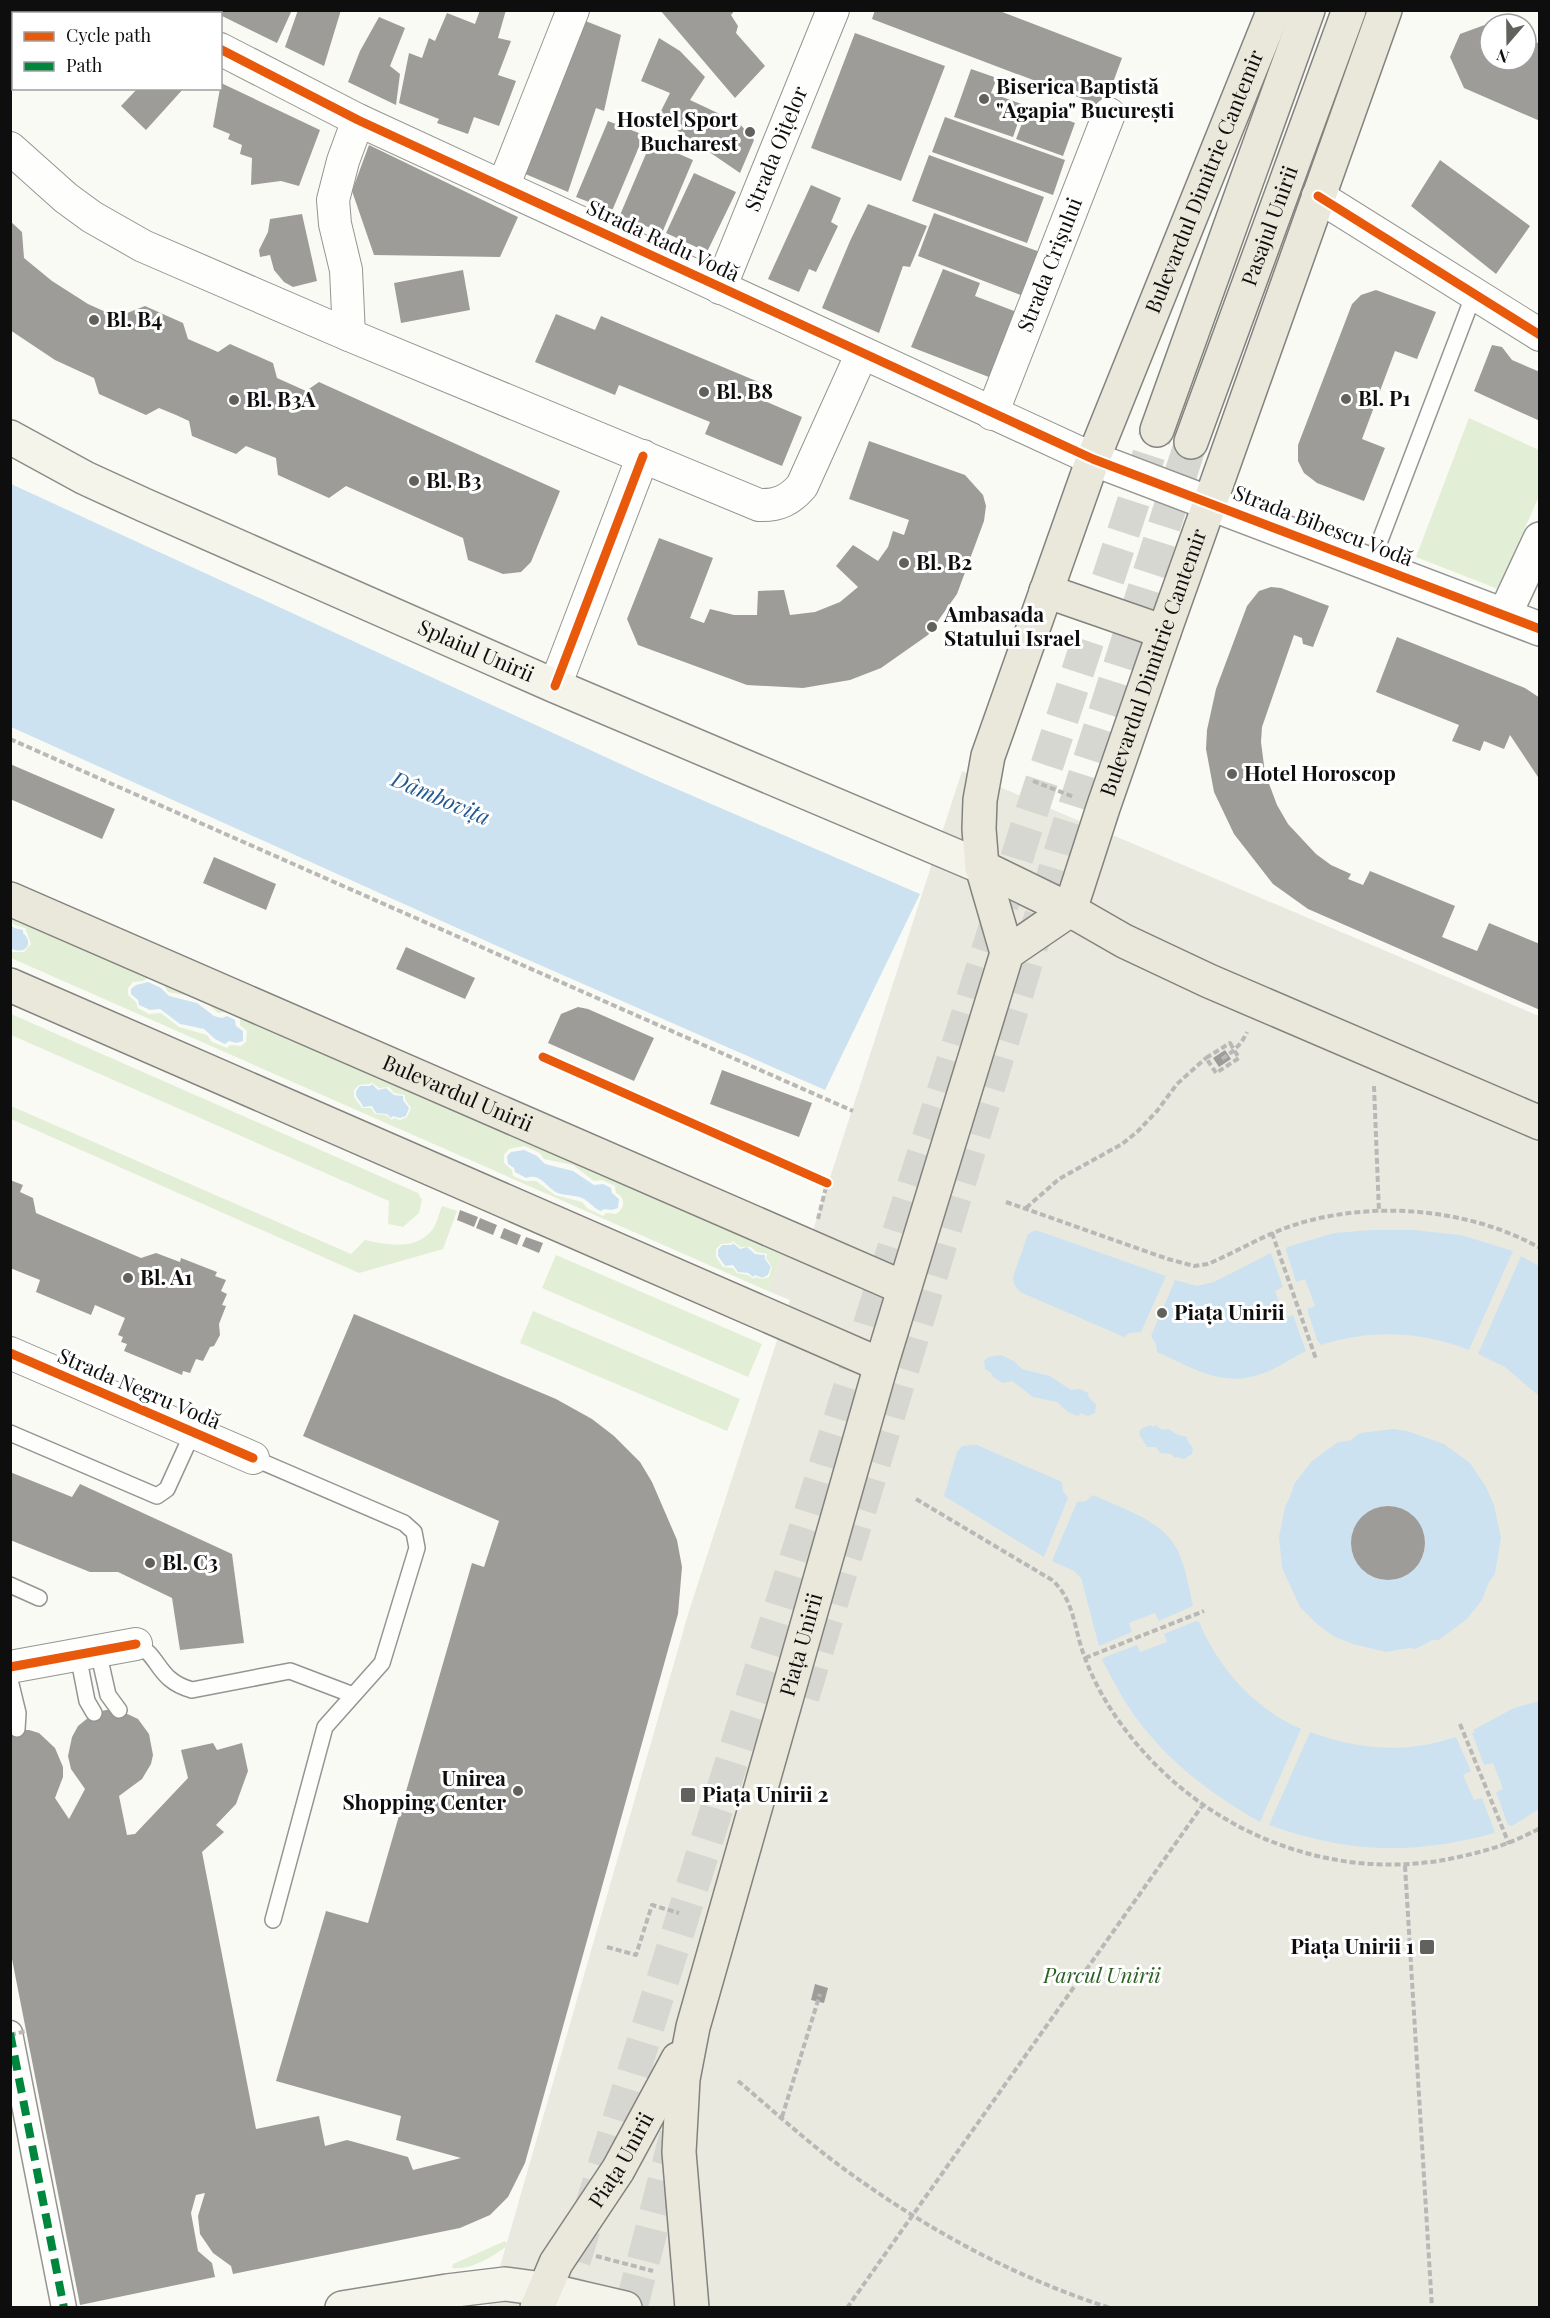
<svg xmlns="http://www.w3.org/2000/svg" width="1550" height="2318" font-family="'Playfair Display',serif">
  <style>
    .green { fill: #e2eed5; fill-rule: evenodd }
    .plaza { fill: #eae9df }
    .water { fill: #cce2f1; fill-rule: evenodd }
    .building { fill: #9e9c99 }
    .lines { fill: none; stroke-linecap: round; stroke-linejoin: round }
    .primary-tunnel { stroke: #d7d7d2; stroke-width: 33; stroke-dasharray: 33 16; stroke-linecap: butt }
    .service-casing { stroke: #949492; stroke-width: 18 }
    .pedestrian-casing { stroke: #949492; stroke-width: 27 }
    .minor-casing { stroke: #949492; stroke-width: 34 }
    .tertiary-casing { stroke: #949492; stroke-width: 36 }
    .secondary-casing { stroke: #8b8b88; stroke-width: 36 }
    .primary-casing { stroke: #82827f; stroke-width: 36 }
    .path { stroke: #b8b8b7; stroke-width: 4; stroke-dasharray: 6 3; stroke-linecap: butt }
    .service { stroke: #fefefd; stroke-width: 15 }
    .pedestrian { stroke: #fefefd; stroke-width: 24 }
    .minor { stroke: #fefefd; stroke-width: 32 }
    .tertiary { stroke: #fefefd; stroke-width: 33 }
    .secondary { stroke: #f4f4eb; stroke-width: 33 }
    .primary { stroke: #eae8da; stroke-width: 33 }
    .path-bridge { stroke: #b8b8b7; stroke-width: 4; stroke-dasharray: 6 3; stroke-linecap: butt }
    .quiet { stroke: #00873e; stroke-width: 8; stroke-dasharray: 15 8; stroke-linecap: butt }
    .cycleway-casing { stroke: #fff; stroke-width: 13 }
    .cycleway { stroke: #e8590c; stroke-width: 9 }
    .poi-dot { fill: #61615e; stroke: #fff; stroke-width: 2 }
    .labels { text-anchor: middle; stroke-width: 6; stroke-linejoin: round; paint-order: stroke }
    .poi-label { font-size: 21px; font-weight: bold; fill: #0e0e0e; stroke: #fff; text-anchor: start }
    .street-label { font-size: 21px; fill: #0e0e0e; stroke: #fff }
    .park-label { font-size: 21px; font-style: italic; fill: #2b5f24; stroke: #fff }
    .water-label { font-size: 22px; font-style: italic; fill: #225894; stroke: #fff }
  </style>
  <rect width="100%" height="100%" fill="#fafaf4"/>
  <!-- green -->
  <path class="green" d="M1469 418 1539 450V496L1498 589 1416 557Z
    M11 916 783 1252 768 1291 11 958 10 952H24L31 944 25 928C17 925 11 926 11 916ZM148 978 164 985 168 992 190 996 210 1006 218 1013 226 1012 240 1018V1025L247 1031 246 1042 241 1046 230 1045 227 1048 212 1042 207 1035 179 1027 161 1013 149 1014 138 1008 136 1002 128 995V988L133 982 143 981ZM371 1082 379 1088 389 1087 394 1093 405 1095V1099L411 1108 407 1117 400 1120 394 1118 392 1120 386 1115 375 1114 371 1108H362L354 1097V1090L359 1085 370 1084ZM524 1146 540 1153 544 1159 573 1165 594 1181 602 1180 615 1186 616 1193C625 1197 626 1208 616 1214L606 1213 603 1216 588 1209 582 1202 555 1195 536 1181H525L513 1176 512 1170 504 1163V1155L509 1149ZM733 1241 740 1247H751L756 1252 767 1254 766 1258 772 1267 769 1277 762 1279 755 1277 754 1279 748 1275 737 1273 733 1268 723 1267 716 1257V1249L721 1244 732 1243Z
    M11 1014 418 1193 422 1200 419 1213 403 1227 388 1224 389 1201 11 1035Z
    M11 1106 351 1254 365 1240C387 1245 416 1251 433 1229 437 1223 439 1213 442 1206L457 1211 443 1249 359 1273 11 1119Z
    M556 1255 762 1344 748 1377 542 1288Z
    M533 1311 740 1399 727 1431 520 1343Z
    M505 2241 508 2245C493 2257 472 2270 452 2268L453 2264Z"/>
  <!-- plaza -->
  <path class="plaza" d="M962 771 1539 1016V2307L488 2308 689 1611 790 1300 768 1291 783 1252 803 1261Z"/>
  <!-- water -->
  <path class="water" d="M11 484 649 777 920 894 825 1090 517 955 11 727Z
    M10 924 14 928 23 930V933C34 942 26 955 13 949L11 950Z
    M148 982 161 988 169 996 197 1003 214 1016 222 1018 227 1016 235 1020 236 1026 243 1031V1041L236 1043 229 1041 225 1044 215 1039 204 1029 180 1024 160 1009 150 1010 139 1005 138 1000 131 994V989L136 985Z
    M372 1084 378 1090 386 1088 394 1095 403 1096V1100L409 1108 406 1116 400 1118 393 1116 391 1118 387 1114 376 1113 372 1106 363 1107C361 1099 350 1096 360 1086H370Z
    M524 1150 537 1156 545 1164 573 1171 594 1185 603 1184 611 1188 612 1193 619 1199 618 1208 612 1210 604 1209 601 1211C593 1208 589 1201 582 1198 575 1195 566 1196 558 1193 546 1188 541 1172 526 1178L515 1172 514 1168 508 1164 507 1156 511 1152Z
    M1036 1230 1166 1276 1141 1332 1129 1333 1124 1337 1020 1292 1014 1284 1013 1277 1028 1234Z
    M1372 1230H1413L1461 1235 1513 1251 1469 1350C1421 1331 1370 1329 1321 1345L1317 1340 1307 1309 1315 1306 1305 1279 1296 1282 1286 1250 1287 1247 1334 1233Z
    M733 1243 740 1249 747 1247 755 1254 765 1255V1259L771 1267 768 1275 762 1278 755 1275 753 1277 748 1273 738 1272 733 1265 725 1266 718 1256V1250L722 1245H732Z
    M1271 1253 1283 1287 1275 1291 1285 1317 1293 1315 1306 1351C1292 1358 1278 1368 1264 1373 1224 1389 1193 1368 1157 1352L1156 1344 1151 1336 1175 1280 1197 1286 1214 1282Z
    M1521 1256 1539 1266V1396L1505 1367 1478 1354Z
    M1001 1355 1014 1361 1022 1369 1050 1376 1071 1390 1080 1389 1088 1393 1089 1398 1096 1404 1095 1413 1088 1416 1081 1413 1078 1416 1068 1412 1057 1402 1033 1397 1012 1381 1003 1383 993 1377 991 1373 985 1369 984 1361 988 1357Z
    M1150 1425 1154 1427 1156 1425 1162 1430 1169 1429 1178 1435 1187 1437V1440L1193 1448 1192 1454 1184 1459 1177 1457 1175 1458 1171 1454 1160 1453 1156 1447H1147L1139 1434 1141 1429Z
    M1393 1429 1407 1431 1444 1444 1470 1463 1486 1487 1494 1505 1501 1538 1495 1574 1489 1582 1482 1600 1467 1619 1439 1640H1432L1416 1649 1409 1648 1386 1652 1353 1644 1333 1636 1317 1624 1300 1607 1282 1568 1279 1537 1285 1507 1290 1497 1294 1484 1312 1461 1338 1442 1349 1441 1360 1433ZM1383 1506C1411 1507 1434 1529 1422 1558 1417 1568 1408 1576 1398 1578 1351 1590 1329 1524 1383 1506Z
    M971 1445H977L1062 1482 1063 1491 1068 1498 1044 1557 944 1496 957 1452 962 1446Z
    M1093 1495C1123 1509 1163 1520 1178 1551 1186 1568 1189 1588 1193 1606L1159 1621 1155 1613 1129 1623 1132 1632 1099 1646 1081 1578 1074 1571 1052 1561 1077 1502 1086 1501Z
    M1383 1508C1390 1508 1399 1508 1405 1512 1422 1521 1428 1544 1419 1560 1415 1568 1406 1574 1398 1576 1353 1588 1332 1525 1383 1508Z
    M1196 1621 1199 1622C1219 1669 1254 1708 1301 1729L1260 1822C1213 1795 1173 1766 1140 1723 1125 1704 1114 1682 1102 1660L1105 1657 1137 1645 1140 1652 1167 1642 1164 1634Z
    M1539 1701V1809L1512 1826 1508 1825 1496 1792 1503 1789 1493 1763 1484 1765 1472 1733 1475 1732 1473 1730 1514 1708Z
    M1310 1732C1361 1750 1403 1754 1456 1737L1471 1771 1463 1775 1474 1800 1482 1798 1495 1833C1412 1855 1350 1854 1269 1825Z"/>
  <!-- building -->
  <path class="building" d="M55 10H127L130 14H52Z
    M220 10H292L277 43 220 15Z
    M298 10H341L324 66 285 47Z
    M480 10H506L498 38 511 41 498 75 516 81 499 126 474 117 468 134 437 123 439 119 399 103 409 53 422 58 429 38 435 41 447 13 475 24Z
    M660 10H735L731 15 738 26 736 33 765 66 735 98Z
    M875 10H997L1122 58 1104 107 872 19Z
    M379 17 405 28 390 66 400 74 396 105 348 82 360 51Z
    M583 20 621 35 604 111 596 108 568 192 523 173Z
    M1490 23V60H1526V38L1540 44V121L1464 88 1450 57 1460 34Z
    M855 33 945 66 901 181 811 148Z
    M659 38 680 51 705 77 690 100 739 123 754 140 740 173 658 117 670 93 641 81Z
    M971 69 997 78 991 93 1024 105 1013 137 954 117Z
    M221 83 320 130 299 186 281 181 251 185 252 158 240 154 242 145 228 139 230 134 213 127Z
    M138 88H184L146 130 121 106Z
    M1029 105 1075 123 1063 156 1016 139Z
    M945 117 1065 160 1053 195 932 152Z
    M608 121 644 135 612 211 576 197Z
    M651 142 693 160 662 233 620 215Z
    M369 145 518 217 500 257 374 255 352 191Z
    M929 155 1044 197 1027 243 912 201Z
    M1440 160 1530 226 1496 274 1411 206Z
    M694 173 736 192 707 252 666 233Z
    M811 185 841 198 831 222 838 226 816 272 809 269 799 292 768 279Z
    M868 204 927 226 910 267 903 266 879 333 822 308 850 241Z
    M934 213 1040 252 1023 296 918 256Z
    M302 214 317 281 293 287 284 282 274 270 270 255 260 257 259 250 268 232 270 219Z
    M10 221 22 232 24 258 52 281 88 304 117 317 145 306 183 323 188 339 218 352 230 344 273 363 277 378 306 391 319 382 560 491 531 562 521 572 503 574 468 560 463 538 346 486 329 498 278 475 276 458 246 446 236 454 192 436 189 421 176 415 159 408 146 415 99 394 94 378 55 360 10 330Z
    M943 269 980 283 975 296 1022 314 994 379 911 347Z
    M463 270 470 310 401 323 394 283Z
    M1376 290 1436 312 1417 359 1395 351 1362 439 1385 448 1364 501 1317 483 1304 473 1298 461V445L1352 304 1361 295Z
    M556 314 595 330 601 316 773 388 767 402 802 417 782 466 705 434 710 422 619 385 615 395 535 362Z
    M1492 345 1502 347 1512 360 1540 372V421L1474 391Z
    M869 441 965 475 983 495 986 506 984 521 957 594 928 635 881 668 850 680 803 688 747 685 638 645 627 619 659 538 713 558 690 618 704 623 710 609 734 615H757L758 591 784 590 790 615 815 612 840 602 858 587 836 566 853 545 878 561 888 547 893 531 904 535 909 520 849 499Z
    M1271 587 1281 588 1329 606 1313 647 1303 644 1302 638 1294 635 1262 727 1261 742 1265 773 1277 805 1288 824 1316 854 1331 865 1351 874 1348 879 1363 885 1370 871 1455 906 1442 937 1477 951 1489 923 1540 944V1010L1308 909 1273 884 1234 834 1214 792 1206 749 1207 730 1216 689 1247 606 1259 591Z
    M1397 637 1525 688 1540 698V780L1510 735 1504 749 1484 741 1480 751 1452 741 1459 725 1376 692Z
    M10 764 115 809 102 839 10 799Z
    M214 857 276 884 266 910 203 883Z
    M406 947 475 978 465 999 396 969Z
    M578 1007 588 1009 654 1038 634 1081 548 1043 561 1014Z
    M1225 1050 1231 1059 1219 1067 1213 1058Z
    M722 1070 812 1103 799 1137 710 1104Z
    M10 1180 23 1185 20 1192 33 1198 36 1213 141 1258 156 1253 180 1262 181 1258 217 1272 215 1276 226 1280 221 1291 227 1294 222 1305 226 1306 219 1324 220 1335 214 1346 210 1347 203 1361 196 1359 190 1373 183 1371 182 1375 124 1351 127 1344 121 1342 123 1337 118 1335 125 1318 95 1305 91 1315 36 1292 40 1280 10 1268Z
    M460 1210 478 1217 474 1227 457 1220Z
    M480 1218 497 1225 493 1235 476 1228Z
    M504 1228 521 1235 517 1245 500 1238Z
    M526 1237 543 1243 539 1253 522 1246Z
    M354 1314 556 1399 592 1419 614 1436 640 1462 652 1482 677 1540 682 1567 678 1614 525 2163 508 2197 490 2215 460 2228 233 2274 231 2266 213 2253 200 2234 198 2216 205 2193 196 2195 191 2213 198 2251 212 2263 215 2277 80 2305 10 1949V1730H29L39 1733 55 1748 63 1767V1777L55 1798 69 1819 85 1789 71 1769 68 1756 72 1737 78 1726 94 1713 106 1710H119L138 1719 149 1734 153 1755 151 1764 142 1779 119 1796 127 1835 135 1834 188 1778 181 1750 213 1743 217 1750 242 1743 248 1771 236 1804 216 1825 224 1832 202 1852 256 2129 319 2116 325 2146 347 2140 408 2157 413 2170 461 2158 396 2140 401 2116 276 2081 326 1911 368 1923 472 1563 484 1567 499 1521 303 1436Z
    M10 1472 72 1497 80 1484 232 1554 244 1643 180 1650 172 1598 118 1572H90L10 1540Z
    M1351 1543a37 37 0 1 1 74 0a37 37 0 1 1-74 0Z
    M815 1984 828 1988 824 2003 811 2000Z"/>
  <g class="lines">
    <!-- primary-tunnel -->
    <path class="primary-tunnel" d="M803 1697 1062 846 1191 442
      M562 2308 574 2261 1026 829 1157 430
      M631 2308 676 2135"/>
    <!-- service casing -->
    <g class="service-casing">
      <path id="service" d="M1371 564 1474 294
        M10 1433 157 1496 167 1489 193 1432
        M253 1458 404 1523 414 1532 417 1548 382 1663 325 1727 273 1920
        M10 1585 39 1598
        M136 1644C161 1656 156 1680 192 1690L290 1671 353 1695
        M98 1651 108 1695 119 1710
        M78 1655 87 1701 94 1713
        M10 1680 18 1713 17 1729"/>
    </g>
    <!-- pedestrian casing -->
    <g class="pedestrian-casing">
      <path id="pedestrian" d="M10 2033 64 2308"/>
    </g>
    <!-- minor casing -->
    <g class="minor-casing">
      <g id="minor">
        <path d="M166 10 169 14"/>
        <path d="M220 49 358 120 1093 459"/>
        <path d="M10 148 66 198 92 217 143 246 349 335 759 505C778 506 790 500 802 486L862 353"/>
        <path d="M503 187 573 10"/>
        <path d="M1318 196 1540 335"/>
        <path id="s1" d="M720 288 833 10"/>
        <path d="M349 335 346 270 335 224 333 200 343 161 358 120"/>
        <path id="s2" d="M992 414 1109 114"/>
        <path d="M555 686 643 456"/>
        <path d="M10 1353 253 1458"/>
        <path d="M10 1667 136 1644"/>
      </g>
    </g>
    <!-- tertiary casing -->
    <g class="tertiary-casing">
      <path id="tertiary" d="M1093 459 1540 629
        M1505 614 1540 539"/>
    </g>
    <!-- secondary casing -->
    <g class="secondary-casing">
      <g id="secondary">
        <path id="s3" d="M10 437 85 478 144 505 555 686 982 867"/>
        <path d="M342 2308 447 2291 505 2284 543 2289 625 2308"/>
      </g>
    </g>
    <!-- primary casing -->
    <g class="primary-casing">
      <g id="primary">
        <path d="M1157 430 1308 10"/>
        <path id="s4" d="M1191 442 1349 10"/>
        <path d="M1046 591 1164 632"/>
        <path d="M982 867 1070 910 1124 941 1209 981 1540 1123"/>
        <path id="s5" d="M10 899 904 1288"/>
        <path id="s6" d="M1070 910 1103 808 1164 632 1385 10"/>
        <path d="M1007 953 1070 910"/>
        <path d="M10 985 881 1365"/>
        <path id="s7" d="M537 2308 556 2263 618 2170 678 2059"/>
        <path id="s8" d="M692 2308 679 2152 683 2079 693 2027 881 1365 1007 953 982 867 979 829 980 800 988 756 1093 459 1274 10"/>
      </g>
    </g>
    <!-- path -->
    <path class="path" d="M10 739 853 1111
      M1033 781 1074 797
      M1230 1043 1239 1058 1216 1073 1206 1058Z
      M543 1057 827 1183 818 1219
      M1222 1059C1234 1051 1241 1045 1247 1032
      M1374 1086 1379 1212
      M1006 1202 1168 1259 1194 1266 1208 1264C1236 1252 1262 1236 1291 1226 1369 1200 1467 1207 1540 1248
      M1026 1208 1059 1179 1122 1144 1137 1132 1157 1111 1177 1084 1206 1058
      M1272 1233 1316 1359
      M916 1499 1052 1580C1075 1600 1074 1631 1085 1658 1092 1677 1103 1698 1114 1714 1191 1828 1329 1888 1463 1856 1490 1850 1515 1842 1540 1828
      M1085 1658 1204 1611
      M1460 1724 1509 1844
      M1405 1866 1432 2308
      M607 1947 636 1955 652 1905 679 1913
      M738 2081C774 2111 809 2144 847 2171 928 2230 1014 2277 1110 2308
      M782 2117 820 1994
      M596 2256 653 2271
      M847 2308 1202 1806"/>
    <!-- service -->
    <use href="#service" class="service"/>
    <!-- pedestrian -->
    <use href="#pedestrian" class="pedestrian"/>
    <!-- minor -->
    <use href="#minor" class="minor"/>
    <!-- tertiary -->
    <use href="#tertiary" class="tertiary"/>
    <!-- secondary -->
    <use href="#secondary" class="secondary"/>
    <!-- primary -->
    <use href="#primary" class="primary"/>
    <!-- path-bridge -->
    <path class="path-bridge" d="M10 2035 26 2031"/>
    <!-- quiet -->
    <path class="quiet" d="M10 2033 64 2308"/>
    <!-- cycleway casing -->
    <g class="cycleway-casing">
      <path id="cycleway" d="M220 49 358 120 1093 459 1540 629
        M1318 196 1540 335
        M555 686 643 456
        M543 1057 827 1183
        M10 1353 253 1458
        M10 1667 136 1644"/>
    </g>
    <!-- cycleway -->
    <use href="#cycleway" class="cycleway"/>
  </g>
  <!-- markers -->
  <g class="poi-dot">
    <circle cx="984" cy="99" r="6"/>
    <circle cx="750" cy="132" r="6"/>
    <circle cx="94" cy="320" r="6"/>
    <circle cx="704" cy="392" r="6"/>
    <circle cx="1346" cy="399" r="6"/>
    <circle cx="234" cy="400" r="6"/>
    <circle cx="414" cy="481" r="6"/>
    <circle cx="904" cy="563" r="6"/>
    <circle cx="932" cy="627" r="6"/>
    <circle cx="1232" cy="774" r="6"/>
    <circle cx="128" cy="1278" r="6"/>
    <circle cx="1162" cy="1313" r="6"/>
    <circle cx="150" cy="1563" r="6"/>
    <circle cx="518" cy="1791" r="6"/>
    <rect x="680" y="1787" width="16" height="16" rx="3"/>
    <rect x="1419" y="1939" width="16" height="16" rx="3"/>
  </g>
  <g class="labels">
    <!-- poi labels -->
    <g class="poi-label">
      <text x="996" y="94">Biserica Baptistă<tspan x="996" dy="24">"Agapia" București</tspan></text>
      <text x="738" y="127" text-anchor="end">Hostel Sport<tspan x="738" dy="24">Bucharest</tspan></text>
      <text x="106" y="327">Bl. B4</text>
      <text x="716" y="399">Bl. B8</text>
      <text x="1358" y="406">Bl. P1</text>
      <text x="246" y="407">Bl. B3A</text>
      <text x="426" y="488">Bl. B3</text>
      <text x="916" y="570">Bl. B2</text>
      <text x="944" y="622">Ambasada<tspan x="944" dy="24">Statului Israel</tspan></text>
      <text x="1244" y="781">Hotel Horoscop</text>
      <text x="140" y="1285">Bl. A1</text>
      <text x="1174" y="1320">Piața Unirii</text>
      <text x="162" y="1570">Bl. C3</text>
      <text x="506" y="1786" text-anchor="end">Unirea<tspan x="506" dy="24">Shopping Center</tspan></text>
      <text x="702" y="1802">Piața Unirii 2</text>
      <text x="1414" y="1954" text-anchor="end">Piața Unirii 1</text>
    </g>
    <!-- street labels -->
    <g class="street-label">
      <text dy="7" stroke="none"><textPath href="#s1" startOffset="150">Strada Oițelor</textPath></text>
      <text dy="7" stroke="none"><textPath href="#s8" startOffset="2217">Bulevardul Dimitrie Cantemir</textPath></text>
      <text dy="7" stroke="none"><textPath href="#s4" startOffset="230">Pasajul Unirii</textPath></text>
      <text transform="translate(663 241) rotate(25)" y="7">Strada Radu Vodă</text>
      <text dy="7" stroke="none"><textPath href="#s2" startOffset="160">Strada Crișului</textPath></text>
      <text transform="translate(1323 526) rotate(21)" y="7">Strada Bibescu Vodă</text>
      <text dy="7" stroke="none"><textPath href="#s3" startOffset="513">Splaiul Unirii</textPath></text>
      <text dy="7" stroke="none"><textPath href="#s6" startOffset="261">Bulevardul Dimitrie Cantemir</textPath></text>
      <text dy="7" stroke="none"><textPath href="#s5" startOffset="488">Bulevardul Unirii</textPath></text>
      <text transform="translate(139 1389) rotate(23)" y="7">Strada Negru Vodă</text>
      <text dy="7" stroke="none"><textPath href="#s8" startOffset="680">Piața Unirii</textPath></text>
      <text dy="7" stroke="none"><textPath href="#s7" startOffset="171">Piața Unirii</textPath></text>
    </g>
    <!-- park labels -->
    <g class="park-label">
      <text x="1102" y="1983">Parcul Unirii</text>
    </g>
    <!-- water labels -->
    <g class="water-label">
      <text transform="translate(441 798) rotate(23)" y="8">Dâmbovița</text>
    </g>
  </g>
  <!-- border -->
  <rect width="1550" height="2318" fill="none" stroke="#0e0e0e" stroke-width="24"/>
  <!-- legend -->
  <rect x="12" y="12" width="210" height="78" fill="#ffffff" stroke="#9f9f9f" stroke-width="1.5"/>
  <rect x="24" y="32" width="30" height="9" fill="#e8590c" stroke="#9f9f9f" stroke-width="1.5"/>
  <text x="66" y="42" font-size="18" fill="#0e0e0e">Cycle path</text>
  <rect x="24" y="62" width="30" height="9" fill="#00873e" stroke="#9f9f9f" stroke-width="1.5"/>
  <text x="66" y="72" font-size="18" fill="#0e0e0e">Path</text>
  <!-- north arrow -->
  <g transform="translate(1508 42) rotate(200)"><circle r="28" fill="#ffffff" stroke="#9f9f9f" stroke-width="1.5"/>
  <path d="M0-4.5L10 22L0 15L-10 22Z" fill="#61615e"/>
  <text y="-9" font-size="16" font-weight="bold" text-anchor="middle" fill="#0e0e0e">N</text>
  </g>
</svg>
